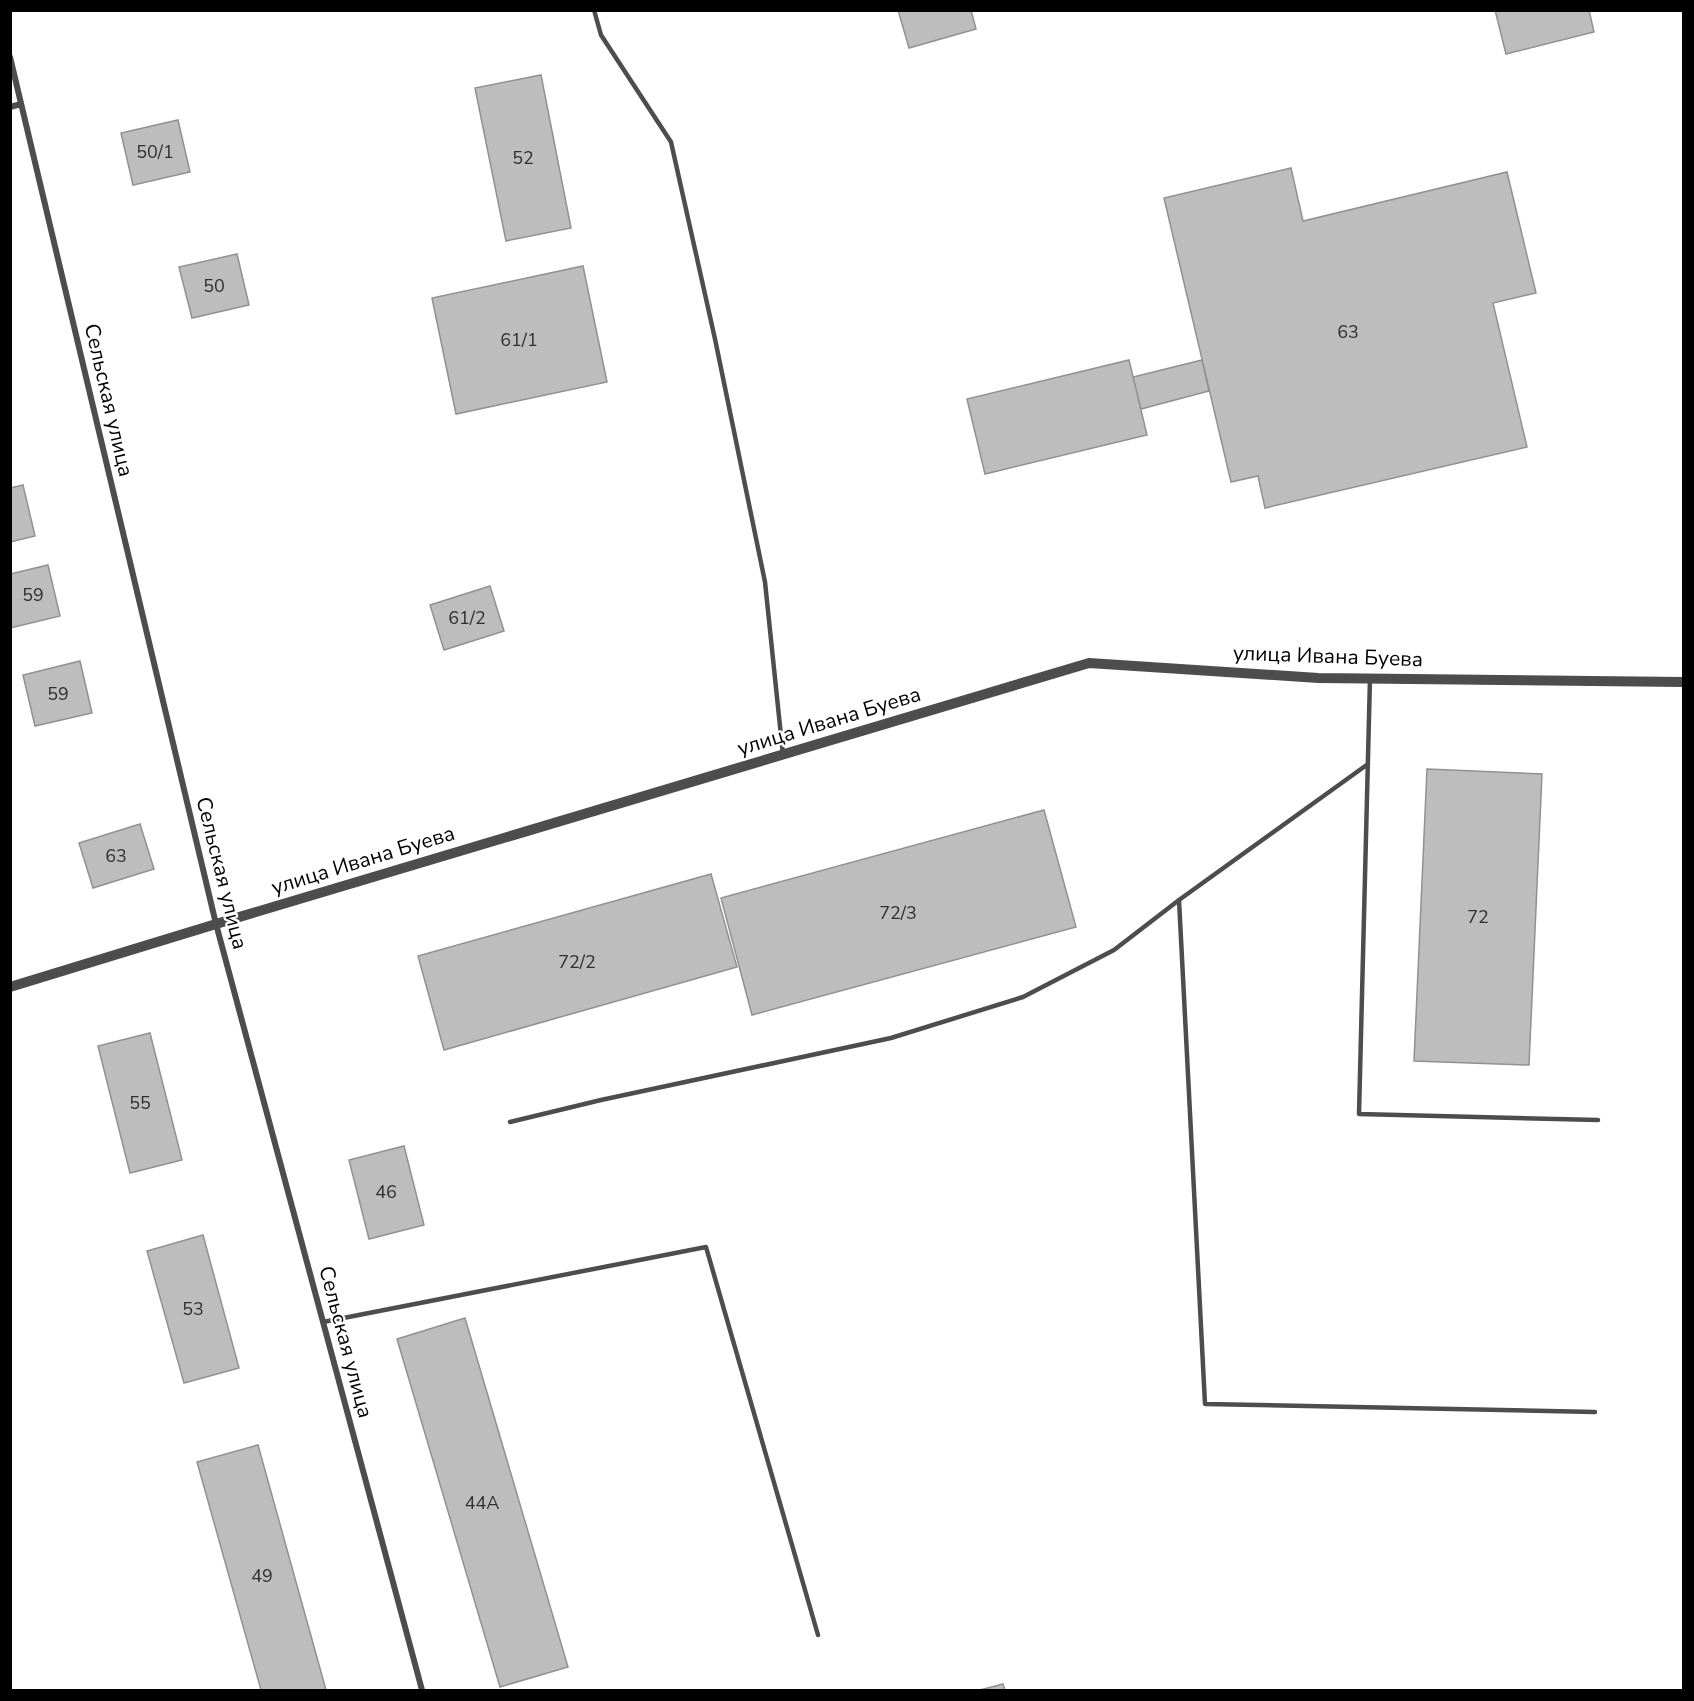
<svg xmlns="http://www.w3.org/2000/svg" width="1694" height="1701" font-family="'Nunito Sans',sans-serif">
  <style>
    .building { fill: #bdbdbd; stroke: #919191; stroke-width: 1.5 }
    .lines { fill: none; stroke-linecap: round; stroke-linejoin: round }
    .service { stroke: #4d4d4d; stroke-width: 4.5 }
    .minor { stroke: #4d4d4d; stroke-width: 6 }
    .tertiary { stroke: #4d4d4d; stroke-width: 10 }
    .labels { text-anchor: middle; stroke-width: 4.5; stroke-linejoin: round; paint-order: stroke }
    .number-label { font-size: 18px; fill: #2f2f2f }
    .street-label { font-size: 21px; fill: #000; stroke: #fff }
  </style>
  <rect width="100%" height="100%" fill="#fff"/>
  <!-- building -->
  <path class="building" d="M898 10H971L976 29 909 48Z
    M1495 10H1589L1594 32 1506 54Z
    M541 75 571 228 506 241 475 88Z
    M178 120 190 172 133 185 121 133Z
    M1291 168 1303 221 1507 172 1536 293 1493 303 1527 447 1265 508 1258 476 1231 482 1164 198Z
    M237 254 249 305 192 318 179 267Z
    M583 266 607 382 456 414 432 298Z
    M1129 360 1147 435 985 474 967 399Z
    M1202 360 1209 391 1141 409 1133 377Z
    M23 485 35 536 10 542V488Z
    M48 565 60 616 10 628V574Z
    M490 586 504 631 444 650 430 605Z
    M80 661 92 713 35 726 23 675Z
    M1427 769 1542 774 1529 1065 1414 1061Z
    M1044 810 1076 927 752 1015 721 898Z
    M140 824 154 869 93 888 79 843Z
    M711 874 737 967 444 1050 418 956Z
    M150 1033 182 1160 130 1173 98 1046Z
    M404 1146 424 1225 369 1239 349 1160Z
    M203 1235 239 1368 184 1383 147 1251Z
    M465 1318 568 1667 500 1687 397 1339Z
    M258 1445 326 1690H261L197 1462Z
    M1003 1684 1005 1690H980Z"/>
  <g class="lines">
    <!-- service -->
    <path class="service" d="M594 10 601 35 671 142 715 339 765 582 783 755
      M1370 678 1359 1114 1598 1120
      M1179 900 1205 1404 1595 1412
      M510 1122 601 1100 891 1038 1023 997 1114 950 1179 900 1368 764
      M323 1322 706 1247 818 1635"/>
    <!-- minor -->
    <path class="minor" d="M10 57 216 924 422 1690
      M10 107 21 104"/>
    <!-- tertiary -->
    <path class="tertiary" d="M10 987 216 924 1089 663 1318 678 1684 682"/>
  </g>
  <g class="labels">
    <!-- number labels -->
    <g class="number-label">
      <text x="155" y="158">50/1</text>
      <text x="523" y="164">52</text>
      <text x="214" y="292">50</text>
      <text x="1348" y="338">63</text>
      <text x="519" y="346">61/1</text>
      <text x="33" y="601">59</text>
      <text x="467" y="624">61/2</text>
      <text x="58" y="700">59</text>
      <text x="116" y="862">63</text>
      <text x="898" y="919">72/3</text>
      <text x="1478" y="923">72</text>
      <text x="577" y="968">72/2</text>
      <text x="140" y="1109">55</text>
      <text x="386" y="1198">46</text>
      <text x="193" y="1315">53</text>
      <text x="482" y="1509">44А</text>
      <text x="262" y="1582">49</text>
    </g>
    <!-- street labels -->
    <g class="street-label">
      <text transform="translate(109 400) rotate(77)" y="7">Сельская улица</text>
      <text transform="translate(1328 656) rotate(2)" y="7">улица Ивана Буева</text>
      <text transform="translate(829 721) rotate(-17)" y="7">улица Ивана Буева</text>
      <text transform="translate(363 860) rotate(-17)" y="7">улица Ивана Буева</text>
      <text transform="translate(222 873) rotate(76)" y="7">Сельская улица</text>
      <text transform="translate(346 1342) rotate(75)" y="7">Сельская улица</text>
    </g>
  </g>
  <!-- border -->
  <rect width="1694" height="1701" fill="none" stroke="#000000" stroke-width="24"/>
</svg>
